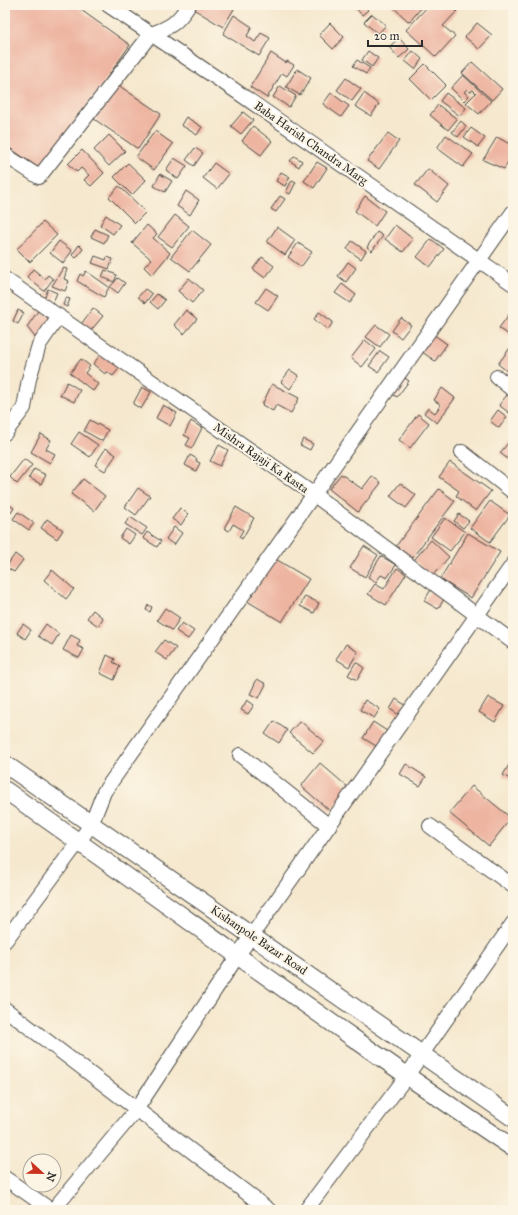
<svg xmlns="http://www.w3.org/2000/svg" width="518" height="1215" font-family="'IM FELL Great Primer',serif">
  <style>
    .building { fill: #edb4a0 }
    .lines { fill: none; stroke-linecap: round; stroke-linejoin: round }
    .minor-casing { stroke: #494743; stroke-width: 16 }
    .tertiary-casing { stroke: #494743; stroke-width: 19 }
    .minor { stroke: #fff; stroke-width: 14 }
    .tertiary { stroke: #fff; stroke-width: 17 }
    .labels { text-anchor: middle; stroke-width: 4; stroke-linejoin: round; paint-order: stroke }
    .street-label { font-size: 12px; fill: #2b2b2b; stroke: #fcf5e5 }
  </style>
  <rect width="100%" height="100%" fill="#fcf5e5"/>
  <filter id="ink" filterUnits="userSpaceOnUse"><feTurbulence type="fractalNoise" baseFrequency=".025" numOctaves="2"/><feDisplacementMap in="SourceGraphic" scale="8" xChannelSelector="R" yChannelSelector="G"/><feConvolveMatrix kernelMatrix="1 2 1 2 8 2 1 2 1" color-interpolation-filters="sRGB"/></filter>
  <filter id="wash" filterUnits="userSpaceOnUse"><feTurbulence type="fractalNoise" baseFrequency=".012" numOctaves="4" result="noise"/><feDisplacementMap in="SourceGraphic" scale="16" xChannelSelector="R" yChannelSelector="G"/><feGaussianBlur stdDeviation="0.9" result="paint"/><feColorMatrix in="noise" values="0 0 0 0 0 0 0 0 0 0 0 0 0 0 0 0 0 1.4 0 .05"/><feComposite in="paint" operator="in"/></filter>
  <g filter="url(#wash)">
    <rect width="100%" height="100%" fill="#f5e8ce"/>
    <g id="blocks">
      <!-- building -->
      <path class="building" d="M5 5H74L130 45 42 170 5 145Z
        M198 5H227L234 9 223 27 195 10Z
        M353 5H363L368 10 362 15Z
        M391 5H424L409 22Z
        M429 5H451L457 11 443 26 455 36 436 57 406 30Z
        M372 14 386 25 378 34 364 22Z
        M234 15 252 27 247 36 255 42 261 33 270 38 259 56 223 34Z
        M330 23 344 37 333 49 319 35Z
        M477 23 492 35 479 49 465 37Z
        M399 38 409 49 399 58 389 47Z
        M368 51 378 58 372 67 362 60Z
        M413 51 422 59 415 69 405 61Z
        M271 53 286 63 287 61 294 65 287 76 282 73 267 98 250 87Z
        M357 60 370 68 366 74 353 66Z
        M472 62 502 89 492 100 462 73Z
        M425 64 446 85 431 100 410 79Z
        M297 69 311 78 300 95 286 87Z
        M463 75 491 101 479 114 466 103 476 93 473 90 470 92 467 89 464 92 469 96 464 101 451 88Z
        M346 78 361 89 352 101 337 90Z
        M118 85 161 114 138 149 94 119Z
        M280 86 296 96 289 107 273 97Z
        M331 93 349 106 341 117 323 104Z
        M364 93 379 104 371 116 355 106Z
        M446 93 466 108 460 116 440 101Z
        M438 105 457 119 448 130 430 115Z
        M243 112 253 120 241 134 231 126Z
        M186 117 202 127 197 135 181 125Z
        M461 121 466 126 458 137 452 132Z
        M253 126 272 141 261 155 242 141Z
        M471 128 485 138 478 147 464 137Z
        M155 131 173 144 154 170 136 157Z
        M388 133 399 141 379 169 367 161Z
        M109 135 125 151 109 166 94 150Z
        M446 135 473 154 463 167 437 148Z
        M497 137 513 146V153L504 169 483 160Z
        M195 148 203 153 194 166 186 160Z
        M82 150 104 173 91 186 84 180 89 175 81 168 77 172 68 164Z
        M294 156 302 161 299 167 290 161Z
        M174 158 187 166 178 179 166 170Z
        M317 162 327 168 314 188 304 181Z
        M128 163 146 180 132 195 114 177Z
        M214 163 229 174 217 189 203 178Z
        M428 169 449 186 437 202 415 185Z
        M281 172 290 177 285 186 276 181Z
        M160 174 172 181 165 192 154 186Z
        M292 180 296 182 290 194 286 192Z
        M119 186 146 212 135 223 109 197Z
        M186 191 199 200 190 215 177 206Z
        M280 196 285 199 276 212 271 209Z
        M365 196 385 211 375 226 355 211Z
        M106 215 120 225 113 234 100 225Z
        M175 215 189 226 172 247 158 237Z
        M43 222 57 235 30 262 17 249Z
        M147 225 157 234 153 238 170 253 152 275 144 267 151 259 132 243Z
        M395 225 413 239 403 252 385 239Z
        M277 227 295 240 285 255 267 242Z
        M95 229 108 235 104 243 91 237Z
        M192 230 211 245 190 271 171 257Z
        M377 232 383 236 372 251 367 247Z
        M431 239 444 249 430 267 417 257Z
        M59 241 72 251 63 263 50 253Z
        M352 241 366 251 361 259 347 249Z
        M298 243 312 252 301 267 288 257Z
        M79 245 83 249 76 258 72 255Z
        M95 256 106 260 107 257 113 259 109 269 92 263Z
        M262 257 274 266 265 278 253 269Z
        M348 262 356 268 346 282 338 276Z
        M63 268 67 269 64 279 69 281 65 291 52 286Z
        M33 269 45 279 48 275 53 279 44 291 27 277Z
        M105 270 117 275 114 282 102 277Z
        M86 271 109 287 104 297 77 281 80 274 83 276Z
        M118 278 125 283 118 293 110 287Z
        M189 278 203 290 192 303 178 291Z
        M342 284 356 295 350 303 335 293Z
        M266 288 278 296 268 310 256 302Z
        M48 289 57 293 51 306 43 302Z
        M145 289 152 294 145 303 138 297Z
        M157 294 165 300 158 309 150 302Z
        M66 298 70 299 67 307 63 305Z
        M40 308 54 318 38 341 27 327Z
        M93 308 103 316 88 334 79 327Z
        M513 309V330L509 335 499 328Z
        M18 310 24 313 18 324 13 321Z
        M186 310 197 319 184 334 174 325Z
        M319 312 333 322 328 330 314 319Z
        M401 318 411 325 401 338 392 331Z
        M376 325 389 334 380 347 366 337Z
        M430 332 447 344 435 361 418 349Z
        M365 340 376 349 362 367 351 358Z
        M513 344V376L498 364Z
        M380 351 389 357 378 372 369 366Z
        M103 352 121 366 113 376 107 372 105 374 93 364Z
        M81 359 90 366 85 373 98 384 93 391 70 373Z
        M290 370 299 376 290 389 281 382Z
        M402 376 409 381 397 397 390 393Z
        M67 382 80 390 74 402 60 395Z
        M272 384 299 398 291 413 276 405 273 411 262 405Z
        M142 387 151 392 141 409 133 404Z
        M442 388 455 398 437 423 424 413 428 408 435 413 441 405 434 400Z
        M507 395 513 400V416L499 405Z
        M163 405 177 413 170 426 156 418Z
        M5 407 10 411 5 418Z
        M498 410 507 417 499 428 490 421Z
        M418 414 429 423 410 448 399 440Z
        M90 420 108 430 102 441 84 431Z
        M191 421 202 428 192 448 186 445 190 438 184 435Z
        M79 432 98 445 90 457 71 444Z
        M41 434 51 440 46 449 55 454 50 463 31 452Z
        M512 438 513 439V463L500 453Z
        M303 439 313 444 310 450 300 445Z
        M219 445 228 450 220 466 210 461Z
        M106 448 116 455 105 471 95 465Z
        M190 455 197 459 196 461 200 463 196 471 185 465Z
        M24 459 32 465 17 484 10 477Z
        M450 462 491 491 476 511 456 496 459 491 439 477Z
        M34 469 46 475 41 484 29 478Z
        M341 474 362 489 372 476 381 483 358 512 329 489Z
        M83 479 105 496 94 511 71 494Z
        M400 483 416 495 406 508 390 496Z
        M138 488 150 496 136 515 125 507Z
        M439 489 455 501 412 558 396 546Z
        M490 501 510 515 490 542 470 528Z
        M5 502 14 508 11 513 5 509Z
        M236 507 254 518 242 539 239 537 243 530 233 524 229 531 224 528Z
        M180 508 188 514 181 525 172 519Z
        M18 512 34 523 29 530 13 519Z
        M459 514 469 521 463 528 454 521Z
        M130 517 147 528 142 535 125 524Z
        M445 518 465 532 450 551 431 537Z
        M47 519 63 530 57 539 41 528Z
        M174 527 182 533 174 545 166 539Z
        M126 529 135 535 129 544 120 538Z
        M5 531 9 533 5 539Z
        M147 532 161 541 157 547 143 538Z
        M468 533 500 552 471 598 440 579Z
        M431 540 449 557 432 576 414 560Z
        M364 546 378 555 365 577 350 568Z
        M15 554 23 560 14 572 6 567Z
        M381 556 396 565 387 578 381 575 376 582 368 577Z
        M274 558 309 579 282 622 247 601Z
        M397 568 406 574 386 605 368 594 375 584 384 589Z
        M52 570 74 589 66 599 44 580Z
        M432 588 446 596 438 609 424 601Z
        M305 596 319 603 314 613 300 606Z
        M148 605 152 607 150 612 146 610Z
        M165 608 180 618 172 630 157 620Z
        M93 610 103 618 98 626 87 618Z
        M182 623 194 631 188 639 176 631Z
        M23 624 31 630 25 639 17 633Z
        M46 624 59 634 52 645 38 636Z
        M71 635 80 640 77 646 84 649 79 658 63 650Z
        M164 640 176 648 167 660 155 652Z
        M346 644 358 652 349 667 336 659Z
        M107 655 115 659 113 662 120 666 114 680 100 673Z
        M356 662 364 668 357 680 348 675Z
        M257 679 266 684 259 698 250 694Z
        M488 697 504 706 495 722 479 712Z
        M396 699 405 705 399 715 390 709Z
        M247 700 254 705 248 714 241 710Z
        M365 700 380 709 374 718 360 710Z
        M274 721 287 730 279 743 265 734Z
        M300 721 324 741 313 753 289 733Z
        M373 722 390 733 381 749 363 738Z
        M513 758V781L503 775Z
        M320 763 350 789 330 811 301 786Z
        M406 764 426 777 420 786 400 774Z
        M472 786 511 818 489 846 449 813Z"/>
    </g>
  </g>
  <g filter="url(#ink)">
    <use href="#blocks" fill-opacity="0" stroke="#494743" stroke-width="1"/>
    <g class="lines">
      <!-- minor casing -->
      <g class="minor-casing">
        <path id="minor" d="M108 5 233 89 513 284
          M5 155 39 177 151 34C171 27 177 23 189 5
          M5 279 313 494 513 642
          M497 377 513 390
          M5 433 24 408 29 379 39 345 59 316
          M462 452 513 492
          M240 755 329 826
          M430 826 513 886
          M5 941 91 825 104 792 513 212
          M5 1009 269 1210
          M5 1178 51 1210
          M53 1210 136 1110 238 955 513 564
          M306 1210 406 1077 513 923"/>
      </g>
      <!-- tertiary casing -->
      <g class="tertiary-casing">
        <path id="tertiary" d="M5 764 513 1118
          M5 790C175 909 341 1033 513 1148"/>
      </g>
      <!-- minor -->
      <use href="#minor" class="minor"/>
      <!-- tertiary -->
      <use href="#tertiary" class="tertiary"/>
    </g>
  </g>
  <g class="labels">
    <!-- street labels -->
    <g class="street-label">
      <text transform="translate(311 143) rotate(35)" y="4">Baba Harish Chandra Marg</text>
      <text transform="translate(261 458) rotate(35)" y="4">Mishra Rajaji Ka Rasta</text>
      <text transform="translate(259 940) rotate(34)" y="4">Kishanpole Bazar Road</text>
    </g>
  </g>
  <!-- margin -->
  <rect width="518" height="1215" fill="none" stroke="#fcf5e5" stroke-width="20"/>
  <!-- north arrow -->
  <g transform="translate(42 1173) rotate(112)"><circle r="19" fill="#fcf5e5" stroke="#a8a49b"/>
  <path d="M0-3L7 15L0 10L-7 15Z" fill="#c8321e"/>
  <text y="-6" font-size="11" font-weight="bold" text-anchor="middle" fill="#2b2b2b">N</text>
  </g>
  <!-- scale -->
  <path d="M368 40v6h54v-6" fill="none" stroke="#2b2b2b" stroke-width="2"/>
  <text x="374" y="40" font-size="12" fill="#2b2b2b" stroke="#fcf5e5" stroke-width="3" paint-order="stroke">20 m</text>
</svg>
